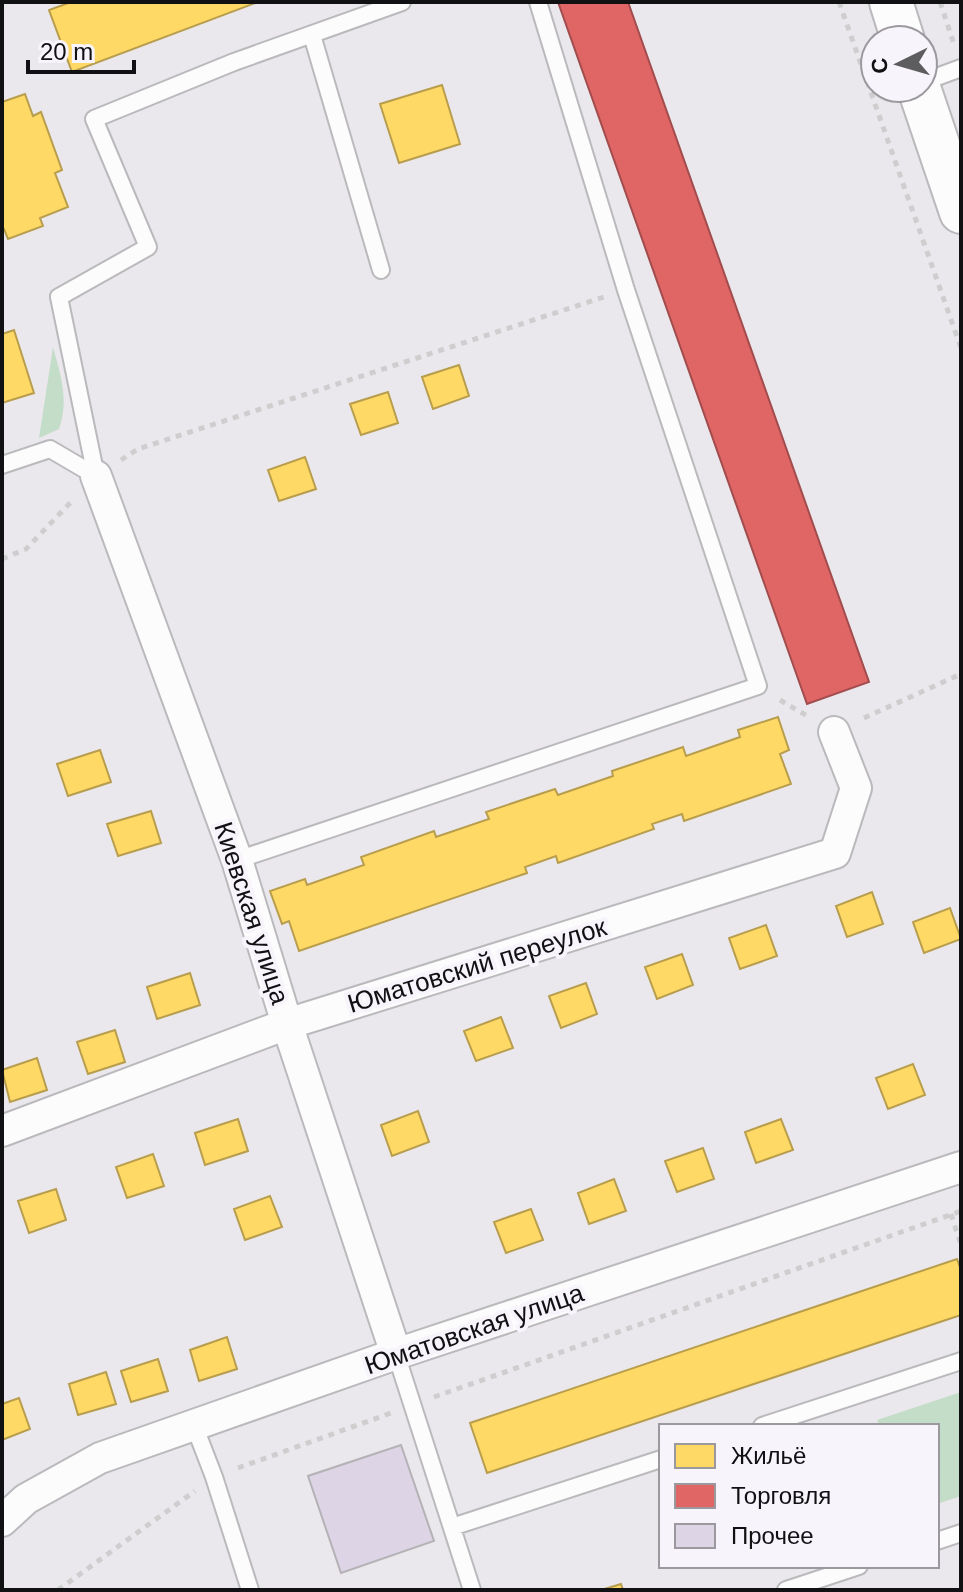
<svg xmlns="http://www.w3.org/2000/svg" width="963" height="1592" font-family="Helvetica,sans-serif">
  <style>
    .green { fill: #c4ddc9 }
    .homes { fill: #ffd966; stroke: #b89d4d; stroke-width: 2 }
    .shops { fill: #e06666; stroke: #a24c4d; stroke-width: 2 }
    .building { fill: #ddd4e5; stroke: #b4b2b5; stroke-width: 2 }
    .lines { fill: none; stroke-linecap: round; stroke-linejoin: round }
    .lane-casing { stroke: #bab9bc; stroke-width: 20 }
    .street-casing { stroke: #bab9bc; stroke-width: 34 }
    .secondary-casing { stroke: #bab9bc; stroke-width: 46 }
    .path { stroke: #cfcecf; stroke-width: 5; stroke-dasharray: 6 6; stroke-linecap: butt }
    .lane { stroke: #fcfcfc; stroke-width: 16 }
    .street { stroke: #fcfcfc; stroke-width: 30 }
    .secondary { stroke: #fcfcfc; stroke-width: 42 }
    .labels { text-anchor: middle; stroke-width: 8; stroke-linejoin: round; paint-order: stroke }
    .street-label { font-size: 26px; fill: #111012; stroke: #f8f4fb }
  </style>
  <rect width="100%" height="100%" fill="#eae8ec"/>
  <!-- green -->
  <path class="green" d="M53 347C61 376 69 400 59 429L39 438Z
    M961 1392V1496L937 1504V1426H879L877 1420Z"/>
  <!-- homes -->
  <path class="homes" d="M71 2H258L72 72 49 10Z
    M442 85 460 144 399 163 380 104Z
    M25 94 33 116 41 112 62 170 55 173 68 207 40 218 43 226 8 239 4 229H2V102Z
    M14 330 34 393 2 403V334Z
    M459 365 469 396 433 409 422 377Z
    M388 392 398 423 361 435 350 404Z
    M305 457 316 489 279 501 268 470Z
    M778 717 789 750 780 754 791 784 684 821 682 814 652 824 654 829 558 863 556 856 525 867 527 873 299 951 289 921 282 924 270 891 305 879 307 885 364 865 361 857 434 831 436 837 489 819 486 812 555 789 558 795 613 776 612 771 683 747 686 756 740 737 738 730Z
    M100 750 111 782 68 796 57 764Z
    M151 811 161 843 118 856 107 824Z
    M872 892 883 924 847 937 836 906Z
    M950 908 961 939 924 953 913 922Z
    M766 925 777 956 740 969 729 938Z
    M682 954 693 985 657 999 645 967Z
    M190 973 200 1005 157 1019 147 987Z
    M586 983 597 1014 561 1028 549 996Z
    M501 1017 513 1048 476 1061 464 1031Z
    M115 1030 125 1062 88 1074 77 1042Z
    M37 1058 47 1090 10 1102 2 1070Z
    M913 1064 925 1095 888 1109 876 1078Z
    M418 1111 429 1142 392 1156 381 1125Z
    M238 1119 248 1151 205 1165 195 1133Z
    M781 1119 793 1150 756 1163 745 1132Z
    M703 1148 714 1179 677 1192 665 1161Z
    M153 1154 164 1186 127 1198 116 1167Z
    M614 1179 626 1211 589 1224 578 1193Z
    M56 1189 66 1220 29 1233 18 1201Z
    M270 1196 282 1227 245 1240 234 1209Z
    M531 1209 543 1240 506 1253 494 1222Z
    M957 1259 961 1270V1315L487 1473 470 1423Z
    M227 1337 237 1369 199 1381 190 1350Z
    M158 1359 168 1391 131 1402 121 1371Z
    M106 1372 116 1404 78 1415 69 1384Z
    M19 1398 30 1429 2 1440V1404Z
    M621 1584 623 1590H601Z"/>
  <!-- shops -->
  <path class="shops" d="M558 2H628L869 682 807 704Z"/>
  <!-- building -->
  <path class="building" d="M401 1445 434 1541 341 1573 308 1476Z"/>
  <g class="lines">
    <!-- lane casing -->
    <g class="lane-casing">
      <path id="lane" d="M312 35 381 270
        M923 82 961 68
        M2 465 50 449 96 476
        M96 476 59 297 148 247 94 119 234 62 402 2
        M237 860 758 686 626 290 538 2
        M396 1354 472 1590
        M194 1425 214 1477 250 1590
        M762 1426 961 1361
        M452 1527 661 1459
        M937 1541 961 1533
        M786 1590 859 1566"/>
    </g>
    <!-- street casing -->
    <g class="street-casing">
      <path id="street" d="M96 476 237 860 287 1024 396 1354
        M2 1131 287 1024 835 853 856 788 834 732
        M2 1521 26 1499 100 1458 396 1354 961 1167"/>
    </g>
    <!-- secondary casing -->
    <g class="secondary-casing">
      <path id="secondary" d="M891 2 903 40
        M919 88 961 212"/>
    </g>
    <!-- path -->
    <path class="path" d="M839 2 961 348
      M940 2 955 47
      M121 460 138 449 604 297
      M2 559 26 549 71 502
      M780 700 809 717
      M864 718 961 674
      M951 1214 961 1245
      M434 1397 961 1211
      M238 1468 391 1413
      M58 1590 195 1491"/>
    <!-- lane -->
    <use href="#lane" class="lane"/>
    <!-- street -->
    <use href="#street" class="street"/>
    <!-- secondary -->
    <use href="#secondary" class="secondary"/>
  </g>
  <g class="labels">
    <!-- street labels -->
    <g class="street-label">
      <text transform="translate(252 913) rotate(72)" y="9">Киевская улица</text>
      <text transform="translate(477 965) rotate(-17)" y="9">Юматовский переулок</text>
      <text transform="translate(474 1329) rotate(-19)" y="9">Юматовская улица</text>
    </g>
  </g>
  <!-- border -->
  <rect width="963" height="1592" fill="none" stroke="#111012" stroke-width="8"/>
  <!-- legend -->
  <rect x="659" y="1424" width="280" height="144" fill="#f8f4fb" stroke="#9c999e" stroke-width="2"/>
  <rect x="675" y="1444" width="40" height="24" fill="#ffd966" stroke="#9c999e" stroke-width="2"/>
  <text x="731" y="1464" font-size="24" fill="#111012">Жильё</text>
  <rect x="675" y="1484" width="40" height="24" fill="#e06666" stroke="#9c999e" stroke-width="2"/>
  <text x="731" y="1504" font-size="24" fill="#111012">Торговля</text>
  <rect x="675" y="1524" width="40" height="24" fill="#ddd4e5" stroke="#9c999e" stroke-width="2"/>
  <text x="731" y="1544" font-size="24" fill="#111012">Прочее</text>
  <!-- north arrow -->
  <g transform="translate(899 64) rotate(265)"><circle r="38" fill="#f8f4fb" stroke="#9c999e" stroke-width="2"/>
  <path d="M0-6L14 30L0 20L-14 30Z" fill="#5d5c5e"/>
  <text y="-12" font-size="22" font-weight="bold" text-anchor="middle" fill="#111012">С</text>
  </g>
  <!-- scale -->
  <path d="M28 60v12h106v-12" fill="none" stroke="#111012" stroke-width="4"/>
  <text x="40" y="60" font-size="24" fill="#111012" stroke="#f8f4fb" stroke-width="6" paint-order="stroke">20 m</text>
</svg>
